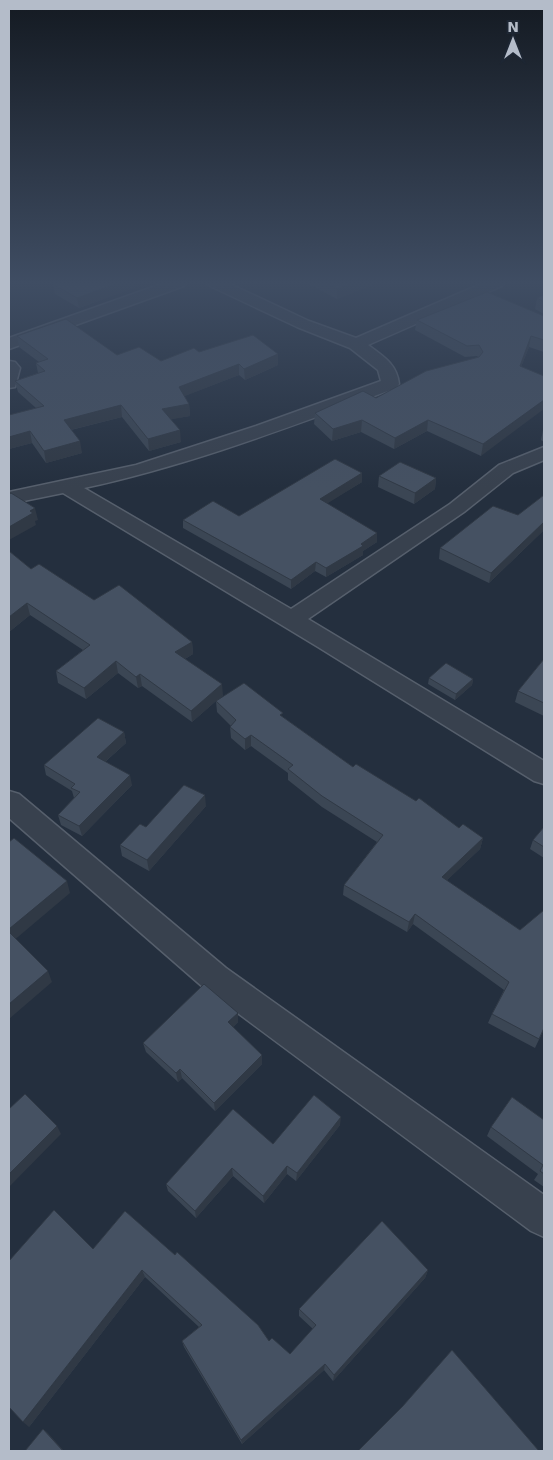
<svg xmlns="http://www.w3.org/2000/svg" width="553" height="1460" font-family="'DejaVu Sans',sans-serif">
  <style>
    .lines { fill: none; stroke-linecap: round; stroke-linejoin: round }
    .minor-casing { stroke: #565f6c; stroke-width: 3 }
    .minor { fill: #38414e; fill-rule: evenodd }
    .wall { fill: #3b4654 }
    .shaded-wall { fill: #303945 }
    .building { fill: #455162; stroke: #303945 }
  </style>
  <rect width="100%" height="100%" fill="#242f3e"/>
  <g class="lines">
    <!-- minor casing -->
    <g class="minor-casing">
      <path id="minor" d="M164 283H187L184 286 9 349V338Z
        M207 283H228L309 321 356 338 483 283H505L502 286 368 345C383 356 397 364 399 384L396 388C294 425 191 465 84 488L291 609 450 504 499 465 544 447V460L513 473 464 512 308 619 544 761V784L534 781 318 647 63 493 9 504V492L136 465 256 426 381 381 378 370 350 348 297 327 210 286Z
        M9 361 15 362 20 368 15 387 9 388Z
        M9 791 19 794 226 968 544 1195V1237L531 1231 204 988 9 818Z"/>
    </g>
    <!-- minor -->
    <use href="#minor" class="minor"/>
  </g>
  <!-- wall -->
  <path class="wall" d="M307 283H377L337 299Z
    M53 284 136 287 79 308 55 294Z
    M544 295V314L535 309 537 298Z
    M544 316V352L529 347 521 367 481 456 427 431 394 449 361 432 332 441 314 424 315 413 376 398 478 357 477 356 465 357 415 330 417 320Z
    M17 336 117 355 161 361 199 352 278 365 245 380 239 375 184 396 189 404 190 416 170 419 181 442 149 451 122 417 71 430 82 453 46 463 32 443 9 449 36 408 18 392 15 381 38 373 36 363 39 362 19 347Z
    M544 429V442L541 440 543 430Z
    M362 473V482L327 503 377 542 363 551V555L326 577 315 571 291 589 183 528V520L239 516Z
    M379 476 436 478 435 489 414 504 378 487Z
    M544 495V530L489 583 439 559 440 548 518 515Z
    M9 551 31 569 94 600 192 642 193 654 185 659 223 695 218 700 283 717 353 767 459 828 483 838 480 849 447 880 544 1029 535 1048 488 1023 492 1014 504 990 413 924 407 932 343 895 344 885 377 842 322 807 288 780V773L251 746 245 750 231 738 230 727 231 726 217 712 216 701 192 722 142 686 138 688 118 673 86 699 58 683 56 671 83 650 30 615 9 632Z
    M544 659V716L515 702 518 691Z
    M429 678 473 679 472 685 455 700 428 684Z
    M124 732 126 743 105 762 132 785 82 836 61 825 58 815 74 798 72 791 46 775 44 765Z
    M206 806 149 871 122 856 120 845 146 827Z
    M544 827V858L530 849 533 840Z
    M238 1013V1022L233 1027 262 1055V1064L215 1111 182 1078 178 1082 146 1052 143 1043Z
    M544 1120V1187L534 1180 538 1174 487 1136 491 1127Z
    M340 1125 296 1181 287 1174 264 1203 233 1176 196 1218 168 1191 166 1184 273 1144Z
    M125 1211 269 1341 290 1354 313 1329 299 1316V1309L428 1270 425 1278 333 1381 324 1370 242 1444 184 1347 182 1341 199 1327 145 1277 29 1427 93 1249Z"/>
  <!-- shaded-wall -->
  <path class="shaded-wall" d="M118 283H135L136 287 79 308 77 298Z
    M353 283H377L337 299V289Z
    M531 336 529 347 517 377 520 366Z
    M278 354V365L245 380 244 369Z
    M239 364V375L180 398 179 387Z
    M544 400V409L481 456 483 444Z
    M189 404 190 416 163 421 162 409Z
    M121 405 122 417 66 431 64 420Z
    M362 420 361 432 332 441 333 429Z
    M428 420 427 431 394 449 395 438Z
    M180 430 181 442 149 451 148 439Z
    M30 431 32 443 9 449V437Z
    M80 441 82 453 46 463 44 451Z
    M362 473V482L320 508V499Z
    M436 478 435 489 414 504 415 493Z
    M35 508 38 520 35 521 36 525 9 540V527Z
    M544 522V530L489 583 491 573Z
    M377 533V542L363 551V555L326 577V568Z
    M316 562 315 571 291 589V580Z
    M27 603 30 615 9 632V617Z
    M192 642 193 654 176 664 175 652Z
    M116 661 118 673 86 699 84 688Z
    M140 674 142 686 138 688 136 677Z
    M473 679 472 685 455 700 456 694Z
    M222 684 223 695 192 722 191 711Z
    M124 732 126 743 99 767 97 757Z
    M251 735V746L245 750V739Z
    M130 775 132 785 82 836 79 826Z
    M205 795 206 806 149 871 147 860Z
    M483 838 480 849 440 887 442 877Z
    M67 881 70 893 12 942 9 934V929Z
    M415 914 413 924 407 932 409 922Z
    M48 971 52 982 9 1019V1004Z
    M238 1013V1022L228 1032V1022Z
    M262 1055V1064L215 1111 214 1103Z
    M180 1069 182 1078 178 1082 176 1073Z
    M341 1117 340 1125 296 1181 297 1173Z
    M57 1126 61 1134 9 1187V1174Z
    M287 1166V1174L264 1203 263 1196Z
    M232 1168 233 1176 196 1218 195 1211Z
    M142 1270 145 1277 29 1427 23 1422Z
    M428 1270 425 1278 333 1381 334 1375Z
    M325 1364 324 1370 242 1444 241 1440Z
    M43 1429 47 1432 64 1451H63Z"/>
  <!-- building -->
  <path class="building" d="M55 283H118L77 298 53 284Z
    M326 283H353L337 289Z
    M487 292 544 316V340L531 336 520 366 544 376V400L483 444 428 420 395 438 362 420 333 429 315 413 363 391 376 398 426 371 479 357 483 352 479 345 467 346 417 320Z
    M544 295V302L537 298Z
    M66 319 117 355 139 347 161 361 194 348 199 352 253 335 278 354 244 369 239 364 179 387 189 404 162 409 180 430 148 439 121 405 64 420 80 441 44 451 30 431 9 437V415L44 406 15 381 45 371 36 363 48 359 17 336Z
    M335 459 362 473 320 499 377 533 361 544 363 546 326 568 316 562 291 580 183 520 213 501 239 516Z
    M400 462 436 478 415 493 379 476Z
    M11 493 35 508 30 511 33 513 9 527V494Z
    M544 495V522L491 573 440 548 493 506 518 515Z
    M9 551 31 569 39 564 94 600 119 585 192 642 175 652 222 684 191 711 140 674 136 677 116 661 84 688 56 671 90 645 27 603 9 617Z
    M544 659V703L518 691Z
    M446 663 473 679 456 694 429 678Z
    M244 683 283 713 280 715 353 767 356 764 416 801 419 798 459 828 463 824 483 838 442 877 520 930 544 910V1028L539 1039 492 1014 509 982 415 914 409 922 344 885 383 835 322 796 288 769 293 765 251 735 245 739 230 727 236 720 216 701Z
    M98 718 124 732 97 757 130 775 79 826 58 815 80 792 71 788 75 784 44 765Z
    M184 785 205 795 147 860 120 845 140 824 146 827Z
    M544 827V847L533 840Z
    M14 838 67 881 9 929V842Z
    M9 932 48 971 9 1004Z
    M204 984 238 1013 228 1022 262 1055 214 1103 180 1069 176 1073 143 1043Z
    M25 1094 57 1126 9 1174V1109Z
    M314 1095 341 1117 297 1173 287 1166 263 1196 232 1168 195 1211 166 1184 233 1109 273 1144Z
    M512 1097 544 1120V1174L540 1171 543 1165 491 1127Z
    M54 1210 93 1249 125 1211 175 1255 177 1252 258 1325 269 1341 272 1338 290 1354 316 1325 299 1309 382 1221 428 1270 334 1375 325 1364 241 1440 182 1341 202 1325 142 1270 23 1422 9 1407V1261Z
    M452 1350 539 1451H358L402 1407Z
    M43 1429 63 1451H25Z"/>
  <!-- sky -->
  <linearGradient id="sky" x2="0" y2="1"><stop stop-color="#141a22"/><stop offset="0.58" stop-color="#3f4d63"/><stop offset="1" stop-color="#3f4d63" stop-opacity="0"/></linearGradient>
  <rect width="553" height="488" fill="url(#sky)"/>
  <!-- border -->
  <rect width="553" height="1460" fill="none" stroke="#b4bcc9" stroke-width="20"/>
  <!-- north arrow -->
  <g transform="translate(513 40)" stroke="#1d2633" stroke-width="4" paint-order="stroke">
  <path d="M0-4L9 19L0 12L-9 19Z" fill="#b4bcc9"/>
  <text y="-8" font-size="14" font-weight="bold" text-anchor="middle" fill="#b4bcc9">N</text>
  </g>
</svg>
